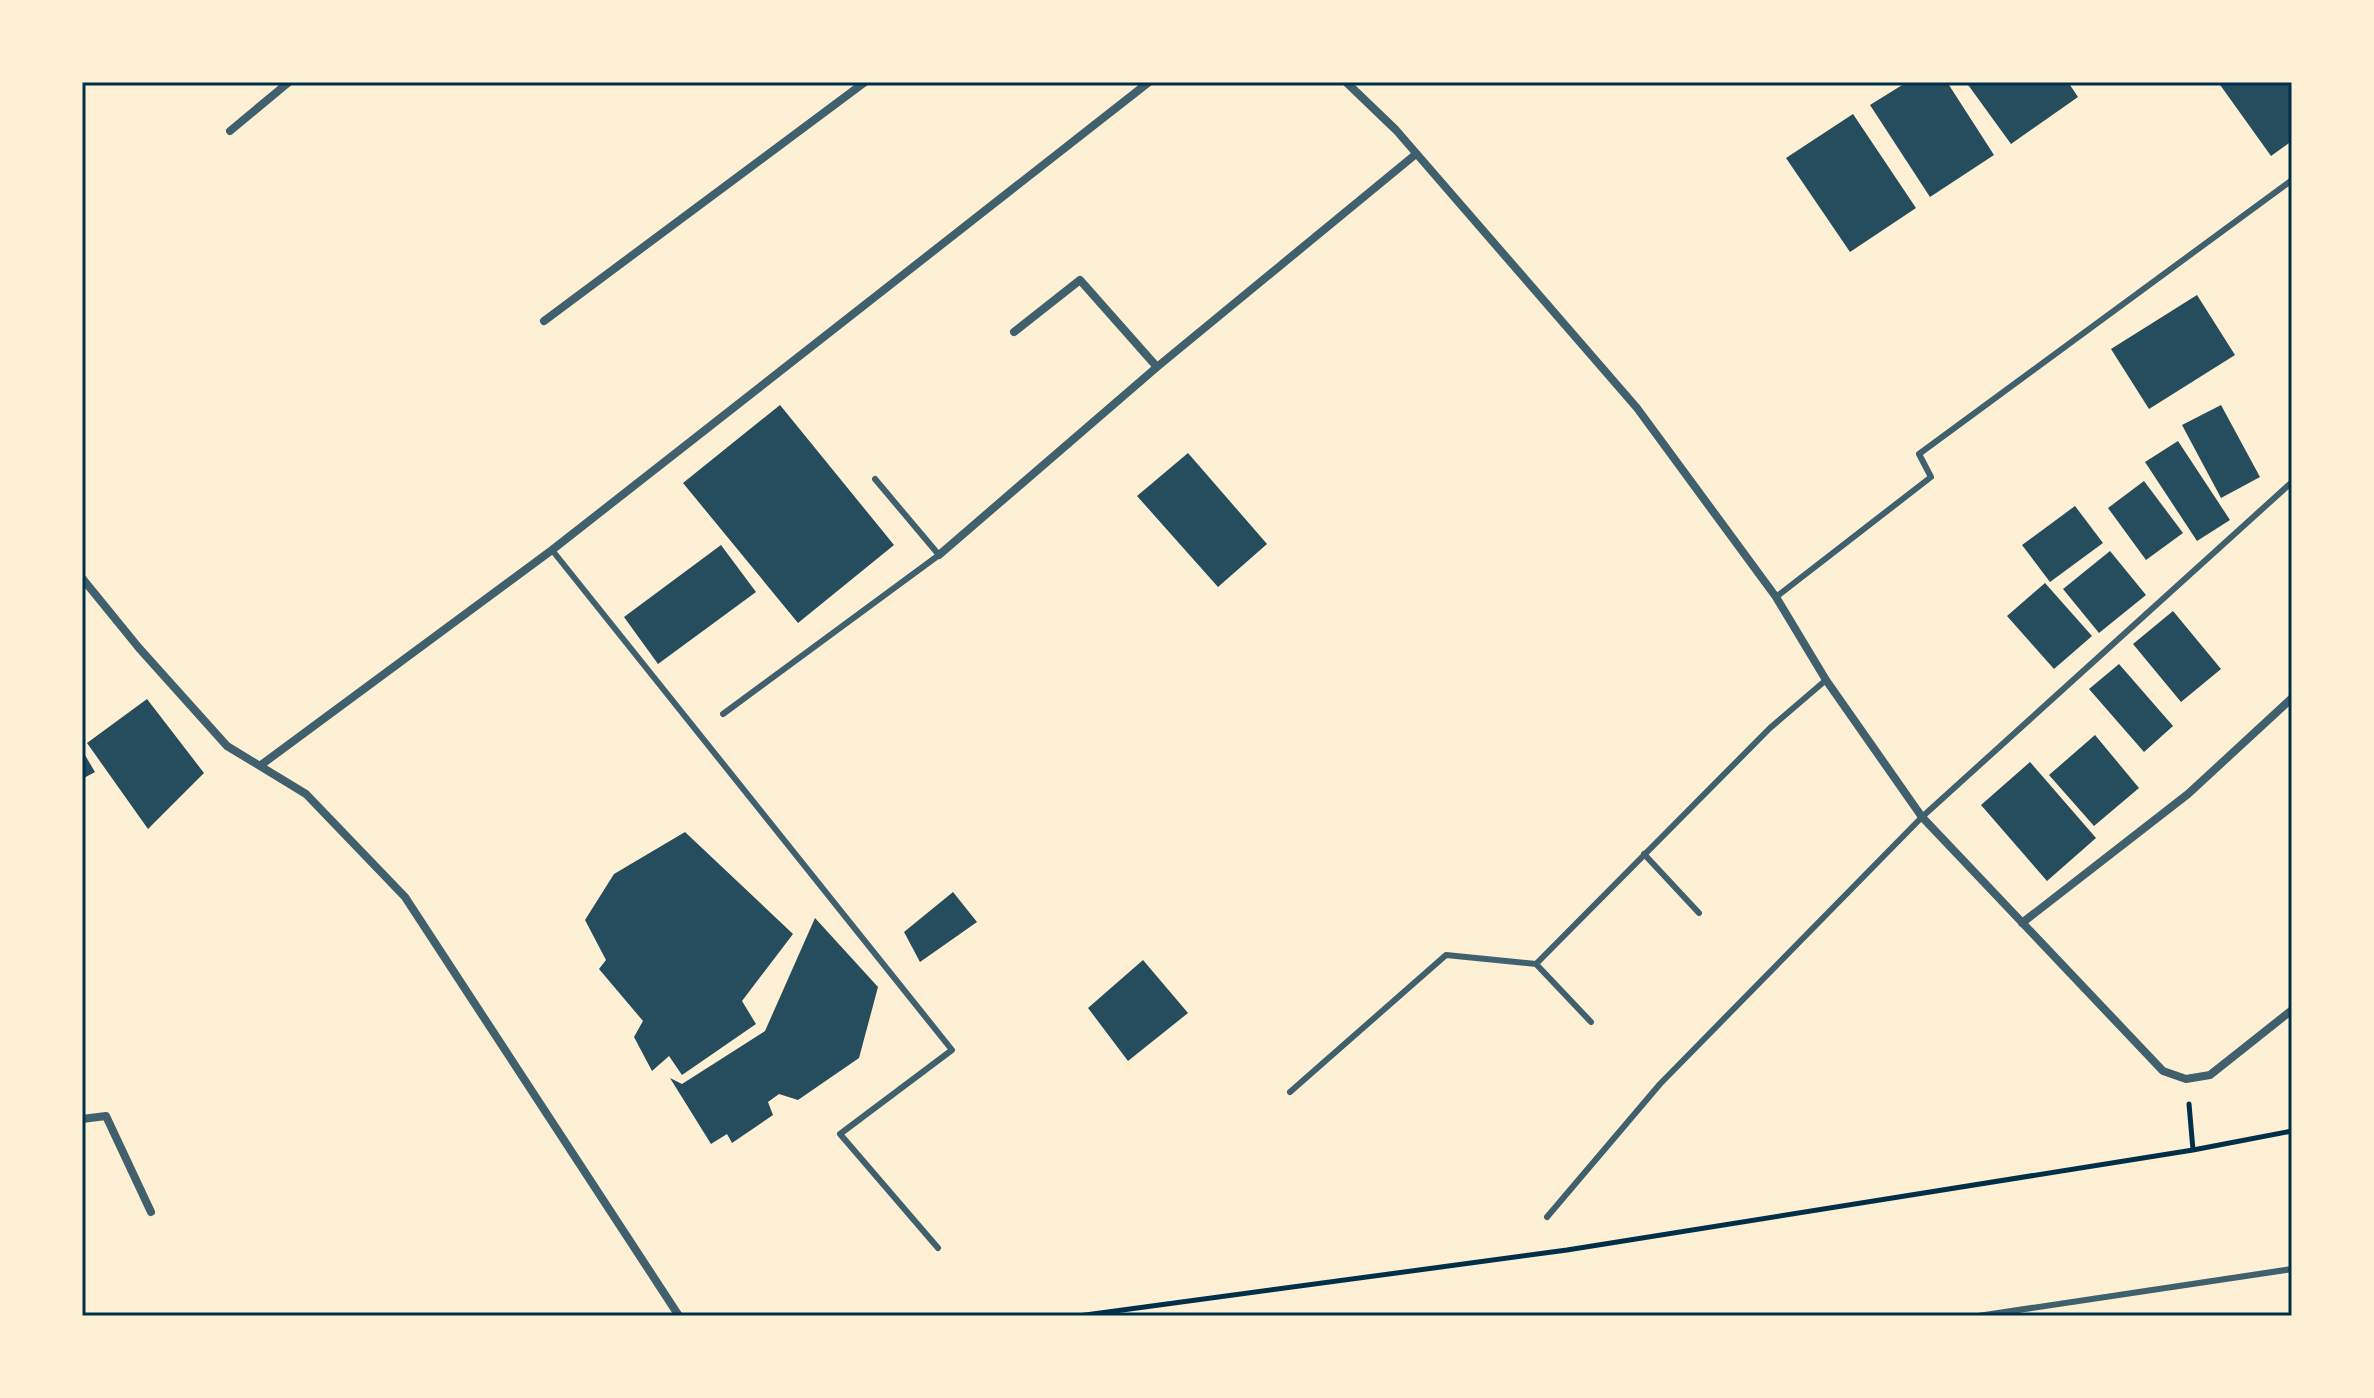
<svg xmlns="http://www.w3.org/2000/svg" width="2374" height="1398" font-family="'Roboto Serif',serif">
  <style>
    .building { fill: #264d5e }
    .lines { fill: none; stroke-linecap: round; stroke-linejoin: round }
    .path { stroke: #003049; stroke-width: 5 }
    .service { stroke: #3f606c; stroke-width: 6 }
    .minor { stroke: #3f606c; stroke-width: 8 }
    .neatline { fill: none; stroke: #003049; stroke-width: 3 }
  </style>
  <rect width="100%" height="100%" fill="#fdf0d5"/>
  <!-- building -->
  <path class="building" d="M1907 82H1947L1994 155 1930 197 1870 105Z
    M1966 82H2068L2078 97 2011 144Z
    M2218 82H2292V141L2271 156Z
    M1853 114 1916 208 1850 252 1786 158Z
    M2197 295 2235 355 2149 409 2111 349Z
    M780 405 894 545 798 623 683 483Z
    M2221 405 2260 477 2221 498 2182 425Z
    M2178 441 2230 520 2197 541 2145 462Z
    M1188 453 1267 544 1218 587 1137 496Z
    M2144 481 2183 533 2146 560 2108 508Z
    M2075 506 2103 543 2050 582 2022 545Z
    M721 545 756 592 658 664 624 617Z
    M2110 551 2146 595 2099 633 2063 589Z
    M2045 583 2092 636 2054 669 2007 616Z
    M2173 611 2221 669 2181 702 2133 644Z
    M2119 664 2173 726 2144 752 2089 689Z
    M147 699 204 773 148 829 87 743Z
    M2095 735 2139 788 2094 826 2049 775Z
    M82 750 95 772 82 779Z
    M2030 762 2096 838 2047 881 1981 805Z
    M685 832 793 934 742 1001 756 1024 682 1075 669 1056 652 1071 634 1037 643 1021 599 969 606 960 585 920 614 874Z
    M953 892 977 922 920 962 904 932Z
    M815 918 878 987 859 1058 798 1100 779 1094 768 1102 773 1115 732 1143 727 1134 711 1144 670 1078 682 1084 765 1031Z
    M1143 960 1188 1013 1128 1061 1088 1008Z"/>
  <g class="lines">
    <!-- path -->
    <path class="path" d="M2189 1104 2193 1150
      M1078 1316 1567 1250 2193 1150 2292 1131"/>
    <!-- service -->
    <path class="service" d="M552 550 952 1050 840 1134 938 1248
      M1776 597 1931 477 1919 454 2292 180
      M723 714 939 555 875 479
      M1644 854 1699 913
      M1536 964 1591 1022
      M1290 1092 1446 955 1536 964 1770 728 1826 680
      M1547 1217 1660 1084 1922 817 2292 482
      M1978 1316 2292 1269"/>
    <!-- minor -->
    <path class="minor" d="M1346 82 1396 130 1637 408 1776 597 1826 680 1922 817 2163 1071 2186 1079 2210 1075 2292 1010
      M230 131 289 82
      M544 321 865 82
      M1014 332 1080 280 1157 367
      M939 555 1157 367 1416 154
      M82 578 139 648 227 746 306 794 405 897 679 1316
      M261 765 552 550 1149 82
      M2022 923 2188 794 2292 698
      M82 1119 106 1116 151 1212"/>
  </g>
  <!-- border -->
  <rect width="2374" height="1398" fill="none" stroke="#fdf0d5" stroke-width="168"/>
  <rect x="84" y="84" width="2206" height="1230" class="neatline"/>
</svg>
